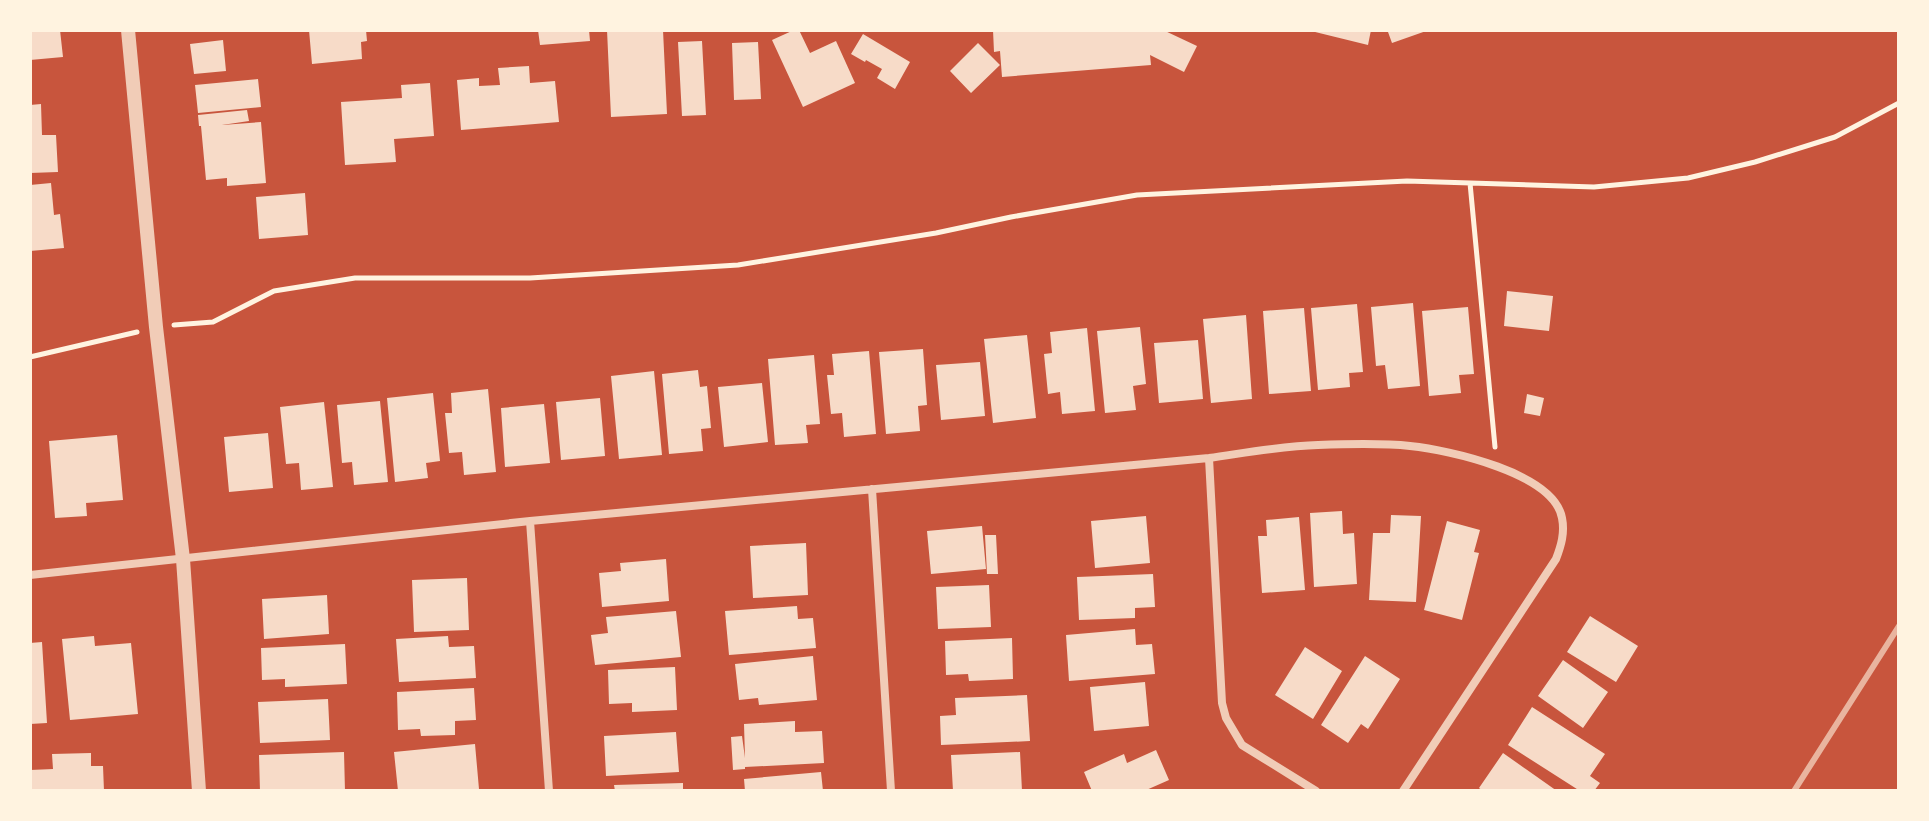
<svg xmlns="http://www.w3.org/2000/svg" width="1929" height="821" font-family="'IBM Plex Sans',sans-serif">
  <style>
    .building { fill: #f7dbc8 }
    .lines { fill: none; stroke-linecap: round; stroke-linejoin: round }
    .path { stroke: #fff3e0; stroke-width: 5 }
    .minor { stroke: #f1ccb7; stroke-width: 8 }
    .tertiary { stroke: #f1ccb7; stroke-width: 14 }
    .rail { stroke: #e9b49f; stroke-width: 6 }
  </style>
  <rect width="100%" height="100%" fill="#c8553d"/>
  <!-- building -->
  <path class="building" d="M30 30H60L63 57 30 60Z
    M309 30H366L367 41 361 42 362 59 312 64Z
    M538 30H589L590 41 540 45Z
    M607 30H663L667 114 611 117Z
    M794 30H799L810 53 836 41 855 83 803 107 772 40Z
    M993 30H1163L1197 46 1184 72 1150 55 1151 65 1002 77 1000 51 994 52Z
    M1307 30H1371L1368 45Z
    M1394 30H1429L1392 43 1388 32Z
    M863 34 910 62 895 89 877 78 882 69 866 60 865 62 851 54Z
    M223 40 226 71 194 74 190 44Z
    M702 41 706 115 682 116 678 42Z
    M758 42 761 99 734 100 732 43Z
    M978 43 1000 65 971 93 950 71Z
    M529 66 530 83 555 81 559 122 461 130 457 80 479 78V86L500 85 498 68Z
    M258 79 261 107 198 113 195 85Z
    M430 83 434 136 394 139 396 162 345 165 341 102 402 98 401 85Z
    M41 104 42 135H56L58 172 30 173V105Z
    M247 110 249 121 222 125 261 122 266 183 227 186V178L206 180 201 126H199L198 115Z
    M51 183 54 215 60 214 64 248 30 251V185Z
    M305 193 308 235 259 239 256 197Z
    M1507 291 1553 296 1549 331 1504 326Z
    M1413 303 1420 386 1388 389 1385 365 1376 366 1371 307Z
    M1357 304 1363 372 1349 373 1350 387 1318 390 1311 308Z
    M1468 307 1474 374 1459 375 1461 393 1429 396 1422 311Z
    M1304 308 1311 391 1269 394 1263 311Z
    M1246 315 1252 399 1211 403 1203 319Z
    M1140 327 1146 384 1133 386 1136 410 1105 413 1097 331Z
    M1087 328 1095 411 1062 414 1060 392 1048 394 1044 354 1052 353 1050 332Z
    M1027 335 1036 418 993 423 984 339Z
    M1198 340 1203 399 1159 403 1154 343Z
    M923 349 927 405 918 406 920 431 886 434 879 352Z
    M869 351 876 434 844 437 842 413 831 414 827 375H834L832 354Z
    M814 355 820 424 806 425 808 443 775 445 768 359Z
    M980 362 985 416 941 420 936 365Z
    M698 370 700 387 707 386 711 428 701 429 703 451 669 454 662 374Z
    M654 371 662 455 619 459 611 376Z
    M762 383 768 442 724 447 718 387Z
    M488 389 496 472 464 475 462 452 449 453 445 413H452L451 393Z
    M433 393 440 461 426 463 428 478 395 482 387 398Z
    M1527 394 1544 398 1540 416 1524 413Z
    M600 398 605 456 561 460 556 402Z
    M380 401 388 482 354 485 352 462 342 463 337 405Z
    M324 402 333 487 301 490 299 463 286 464 280 407Z
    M544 404 550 463 505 467 501 408Z
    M268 433 273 488 229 492 224 437Z
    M117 435 123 500 86 503 87 516 55 518 49 441Z
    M1342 511 1343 534 1354 533 1357 584 1314 587 1310 513Z
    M1391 515 1421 516 1416 602 1369 600 1373 533H1390Z
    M1146 516 1150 563 1095 568 1091 521Z
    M1299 517 1305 590 1262 593 1258 536H1267L1266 520Z
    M1447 521 1480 530 1474 552 1479 553 1462 620 1424 610Z
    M982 526 986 569 931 574 927 531Z
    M985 535H996L998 574H987Z
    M806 543 808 595 753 598 750 546Z
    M666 559 669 601 602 607 599 573 621 571 620 563Z
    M1153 574 1155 607 1135 608V618L1079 620 1077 577Z
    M467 578 469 630 414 632 412 580Z
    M989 585 991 627 938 629 936 587Z
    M327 595 329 634 264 639 262 599Z
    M797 606 798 619 813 618 816 648 729 655 725 611Z
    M676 611 681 657 595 665 591 635 608 633 606 617Z
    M1590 616 1638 646 1616 682 1567 652Z
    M1135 629 1136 645 1152 644 1155 674 1069 681 1066 635Z
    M94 636 95 646 131 643 138 714 70 720 62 639Z
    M448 636 449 647 474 646 476 678 399 682 396 639Z
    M1012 638 1013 679 969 681 968 674 946 675 945 641Z
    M42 642 47 723 30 724V643Z
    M345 644 347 684 285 687V679L262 680 261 648Z
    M1305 647 1342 671 1313 719 1275 695Z
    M813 656 817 700 759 705 758 698 739 700 735 664Z
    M1365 656 1400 679 1368 729 1361 724 1348 743 1321 725Z
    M1563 660 1608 692 1583 728 1538 696Z
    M675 667 677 710 632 712V703L609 704 608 670Z
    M1145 682 1149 726 1094 731 1090 687Z
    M474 688 476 720 455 721V735L421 736 420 729 398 730 397 692Z
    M1027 695 1030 741 941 745 940 716 956 715 955 698Z
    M328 699 330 740 260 743 258 702Z
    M1532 707 1605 754 1590 776 1600 783 1594 791H1580L1508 745Z
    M795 721V732L822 731 824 763 745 767V769L733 770 731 737 742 736 745 758 744 724Z
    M676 732 679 772 606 776 604 736Z
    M475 744 479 789 398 791 394 752Z
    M1156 750 1169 780 1144 791H1092L1084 772 1124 754 1127 763Z
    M344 752 345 791H260L259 755Z
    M1020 752 1022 791H953L951 755Z
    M91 753V766H103L104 791H30V770L53 769 52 754Z
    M1503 753 1557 791H1483L1479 788Z
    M821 772 823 791H745L744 779Z
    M683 783V791H615L614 785Z"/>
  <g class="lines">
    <!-- path -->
    <path class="path" d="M1470 183 1495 447
      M174 325 213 322 274 291 355 278H530L738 265 936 233 1011 217 1137 195 1407 181 1594 187 1688 178 1755 162 1835 137 1899 103
      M30 357 137 332"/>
    <!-- minor -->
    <path class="minor" d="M1209 458 1222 703 1226 718 1242 745 1316 791
      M872 489 891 791
      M530 521 549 791
      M30 575 530 521 1209 458C1245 453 1282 446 1318 445 1345 444 1383 443 1410 446 1449 450 1554 473 1562 518 1565 533 1561 546 1556 559L1403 791"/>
    <!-- tertiary -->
    <path class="tertiary" d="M128 30 156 327 183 559 199 791"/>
    <!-- rail -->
    <path class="rail" d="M1794 791 1899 626"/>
  </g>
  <!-- border -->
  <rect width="1929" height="821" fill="none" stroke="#fff3e0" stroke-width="64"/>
</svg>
